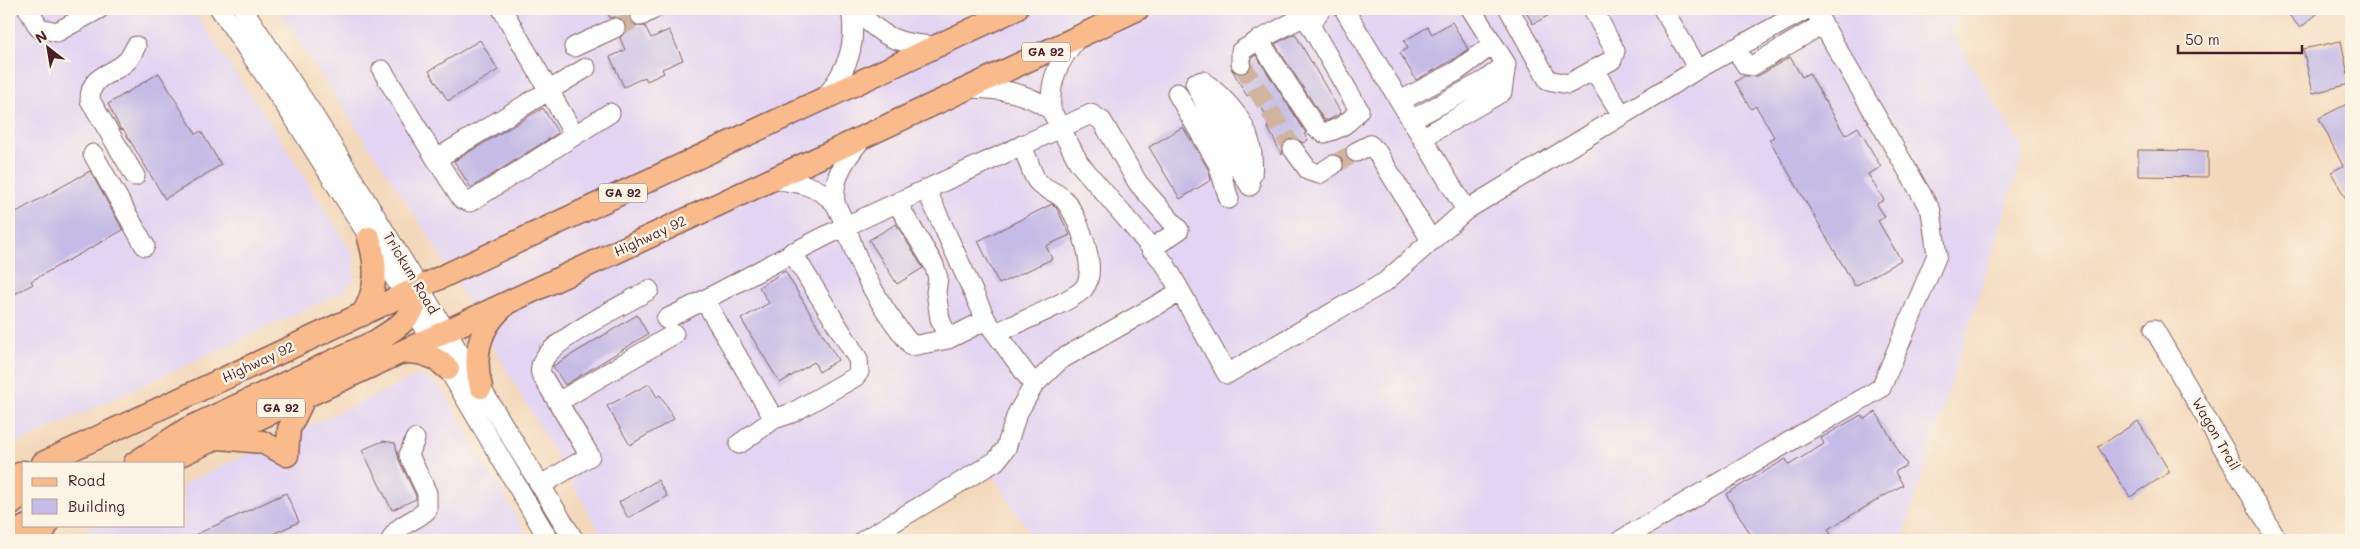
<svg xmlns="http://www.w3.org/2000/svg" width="2360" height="549" font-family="Mali,sans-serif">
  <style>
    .built { fill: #e2d4f3 }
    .building { fill: #c4bbe6 }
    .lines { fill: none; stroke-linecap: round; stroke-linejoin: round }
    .minor-tunnel { stroke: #d1b49e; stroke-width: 19; stroke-dasharray: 19 9; stroke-linecap: butt }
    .minor-casing { stroke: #85605d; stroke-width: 21 }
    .major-casing { stroke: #85605d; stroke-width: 25 }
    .minor { stroke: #fff; stroke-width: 19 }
    .major { stroke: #fabb8c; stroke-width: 22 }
    .labels { text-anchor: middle; stroke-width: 5; stroke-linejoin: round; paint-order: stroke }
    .shield { fill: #fcf5e5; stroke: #7f5f63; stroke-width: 1 }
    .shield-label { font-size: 12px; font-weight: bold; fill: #4a1f2b }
    .street-label { font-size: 14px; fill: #4a1f2b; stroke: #fcf5e5 }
  </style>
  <rect width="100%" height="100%" fill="#fcf5e5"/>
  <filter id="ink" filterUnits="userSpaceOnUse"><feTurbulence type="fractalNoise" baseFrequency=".02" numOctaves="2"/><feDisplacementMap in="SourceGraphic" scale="10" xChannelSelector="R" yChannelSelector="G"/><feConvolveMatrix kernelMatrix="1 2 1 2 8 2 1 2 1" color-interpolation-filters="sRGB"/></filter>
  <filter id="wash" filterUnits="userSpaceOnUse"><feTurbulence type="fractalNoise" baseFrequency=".0096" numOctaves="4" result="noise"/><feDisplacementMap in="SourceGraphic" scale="20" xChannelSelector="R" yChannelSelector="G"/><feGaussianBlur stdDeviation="1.12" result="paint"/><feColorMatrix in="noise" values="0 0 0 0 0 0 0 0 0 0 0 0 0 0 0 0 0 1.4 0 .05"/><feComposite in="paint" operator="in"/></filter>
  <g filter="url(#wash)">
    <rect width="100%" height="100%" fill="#f3d9bb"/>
    <!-- built -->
    <path class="built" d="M9 9H193L243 85 263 112 354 256 353 281 341 293 9 447Z
      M277 9H1960L1952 32 2024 151 1902 540H1034L990 471 866 540H605L429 236Z
      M419 375 439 385 530 540H64L96 525H184V484Z"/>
    <g id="blocks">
      <!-- building -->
      <path class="building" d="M615 9H633L630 15 631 22 636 26H645L651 38 669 30 683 60 662 69 664 73 647 81 645 77 624 87 610 57 625 50 620 38 626 29 625 23 616 17 610 18 608 12Z
        M1524 9H1560L1533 24Z
        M2284 9H2323L2300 28Z
        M1452 22 1468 49 1451 61 1416 80 1400 53 1408 48 1404 41 1428 27 1432 34Z
        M1295 34 1341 113 1329 120H1324L1275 44Z
        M480 40 498 70 448 101 429 71Z
        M2341 41 2350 84 2313 93 2303 49Z
        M1256 55 1306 133 1304 134 1308 140 1303 143 1297 139 1286 140 1283 145 1282 155 1267 126 1271 124 1253 93 1247 96 1231 68 1236 73H1246L1251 68 1252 57Z
        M1790 57 1802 77 1809 73 1845 135 1858 127 1881 167 1868 174 1884 200 1877 204 1885 217 1878 221 1901 260 1855 286 1769 139 1774 137 1756 106 1751 109 1735 82 1744 76H1758Z
        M159 73 196 134 201 131 221 165 165 199 123 129 121 130 108 104Z
        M2351 102V208L2331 172 2343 166 2319 118Z
        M543 108 558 133 471 188 454 161Z
        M1183 127 1208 169 1211 180 1180 199 1149 147Z
        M2138 150 2208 151V177L2138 176Z
        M90 171 123 230 31 281 33 284 9 297V216Z
        M1052 204 1057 209 1070 235 1046 246 1052 259 999 284 978 241Z
        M896 224 923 268 897 284 869 240Z
        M785 271 838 360 819 372 814 362 780 383 741 319 769 303 759 287Z
        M637 315 648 334 565 385 553 366Z
        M649 384 657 397 660 395 674 419 630 445 607 406Z
        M1876 412 1907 465 1895 472 1903 485 1828 529 1834 540H1754L1726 494 1786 459 1789 465 1824 444 1821 438 1861 415 1864 419Z
        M2138 421 2170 472 2130 497 2098 447Z
        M383 441 395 443 399 460 416 496V499L392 510 362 450Z
        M658 480 667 496 628 518 619 502Z
        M286 493 299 522 260 540H184Z"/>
    </g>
  </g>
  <g filter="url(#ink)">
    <use href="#blocks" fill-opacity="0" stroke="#85605d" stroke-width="1"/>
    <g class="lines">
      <!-- minor-tunnel -->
      <path class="minor-tunnel" d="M615 28 641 16
        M1241 63 1293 149
        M1333 165 1356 152"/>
      <!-- minor casing -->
      <g class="minor-casing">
        <path id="minor" d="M28 9 39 28 57 32 99 9
          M220 9 295 120 386 264 549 540
          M243 9 311 111 574 540
          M502 9 575 136
          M856 9C881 37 897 44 935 46
          M1344 9 1466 210
          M1509 9 1548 80 1568 84 1612 60 1615 51 1593 9
          M641 16 654 9
          M1259 40 1318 9
          M574 47 615 28
          M1735 48 1746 65 1752 66 1823 24
          M1241 63V51L1259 40 1316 128 1324 133C1340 129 1349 123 1359 110L1310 25 1321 9
          M1698 69 1807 9
          M382 70 436 159 586 68
          M1594 70 1622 115
          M1203 81 1239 152 1250 186 1231 156 1195 83Z
          M1208 85C1238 110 1256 135 1252 175
          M968 88C999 89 1025 91 1051 110 1049 79 1059 61 1078 37
          M1177 93 1218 164 1229 199
          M825 98C848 67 857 47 851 9
          M1400 101 1457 71 1493 44
          M1051 110 1079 163 1165 264 1227 374 1385 282 1466 210 1698 69 1663 9
          M1411 120 1486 80 1506 64 1471 9
          M1422 138 1502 92 1506 64
          M1293 149 1309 171 1319 174 1333 165
          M1356 152 1370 145 1377 152 1431 240
          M93 154 145 246
          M436 159 462 199 470 202 610 113
          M135 176 90 100C90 73 113 76 128 60 131 56 134 50 136 46
          M773 179C797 182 817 185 835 203 832 175 847 157 863 137
          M926 189 986 320 1034 385 1060 360 1180 292
          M835 203 846 226 1091 114 1102 121 1138 183 1179 230 1151 249
          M897 203 934 265 938 278 936 292 940 319 948 339
          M705 301 774 419
          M666 319C727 290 785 255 846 226 859 271 883 311 912 346L948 339 986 320
          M2154 329 2277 540
          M996 333C1013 325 1075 300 1084 288 1099 270 1079 219 1066 202 1059 192 1047 191 1039 183 1032 177 1026 153 1022 145
          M558 402 674 334
          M739 444 774 419 792 413 855 377 859 372 858 359 792 252
          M541 485 590 456 541 374C540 369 541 364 544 359 556 338 625 304 649 290
          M391 540C400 522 413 523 427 510V493L409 455 415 439
          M864 540 996 461 1006 448 1017 414 1034 385
          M1621 540 1881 388 1937 255 1931 211 1814 9"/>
      </g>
      <!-- major casing -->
      <g class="major-casing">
        <path id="major" d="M362 315C378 289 377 266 369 238
          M400 353C418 350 435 356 448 369
          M481 387C473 357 478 329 503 307
          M220 438 262 442 287 455
          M287 455 289 429 305 396
          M43 463 1016 9
          M135 463 187 429 376 341C399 327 417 315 421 287
          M163 463 1138 9
          M9 479 24 472
          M9 506 24 494
          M9 535 29 525
          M39 540 47 525"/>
      </g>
      <!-- minor -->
      <use href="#minor" class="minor"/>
      <!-- major -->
      <use href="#major" class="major"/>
    </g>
  </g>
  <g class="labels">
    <!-- shield labels -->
    <g class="shield">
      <rect x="1022" y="42.5" width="48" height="19" rx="4"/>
      <rect x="599" y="183.5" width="48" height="19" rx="4"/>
      <rect x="257" y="398.5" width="48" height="19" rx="4"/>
    </g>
    <g class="shield-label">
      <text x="1046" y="56">GA 92</text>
      <text x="623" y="197">GA 92</text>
      <text x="281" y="412">GA 92</text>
    </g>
    <!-- street labels -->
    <g class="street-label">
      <text transform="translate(650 236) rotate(-25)" y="5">Highway 92</text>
      <text transform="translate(411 273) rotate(59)" y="5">Trickum Road</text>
      <text transform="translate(258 362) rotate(-25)" y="5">Highway 92</text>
      <text transform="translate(2216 434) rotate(60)" y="5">Wagon Trail</text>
    </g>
  </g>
  <!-- margin -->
  <rect width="2360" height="549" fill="none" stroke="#fcf5e5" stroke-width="30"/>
  <!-- legend -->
  <rect x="22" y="462" width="162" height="65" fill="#fcf5e5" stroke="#b59f9b"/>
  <rect x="32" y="478" width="25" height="8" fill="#fabb8c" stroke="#b59f9b"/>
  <text x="68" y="486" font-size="15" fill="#4a1f2b">Road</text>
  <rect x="32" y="499" width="25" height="15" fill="#c4bbe6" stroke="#b59f9b"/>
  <text x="68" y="512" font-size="15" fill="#4a1f2b">Building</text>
  <!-- north arrow -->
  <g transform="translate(48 48) rotate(329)" stroke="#fcf5e5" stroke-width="4" paint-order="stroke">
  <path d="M0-4L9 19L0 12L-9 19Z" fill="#4a1f2b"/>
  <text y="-8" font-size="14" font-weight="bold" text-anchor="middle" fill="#4a1f2b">N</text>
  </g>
  <!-- scale -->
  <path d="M2178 45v8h124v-8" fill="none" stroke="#4a1f2b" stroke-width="2.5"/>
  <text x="2185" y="45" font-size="15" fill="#4a1f2b" stroke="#fcf5e5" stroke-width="4" paint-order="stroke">50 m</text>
</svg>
